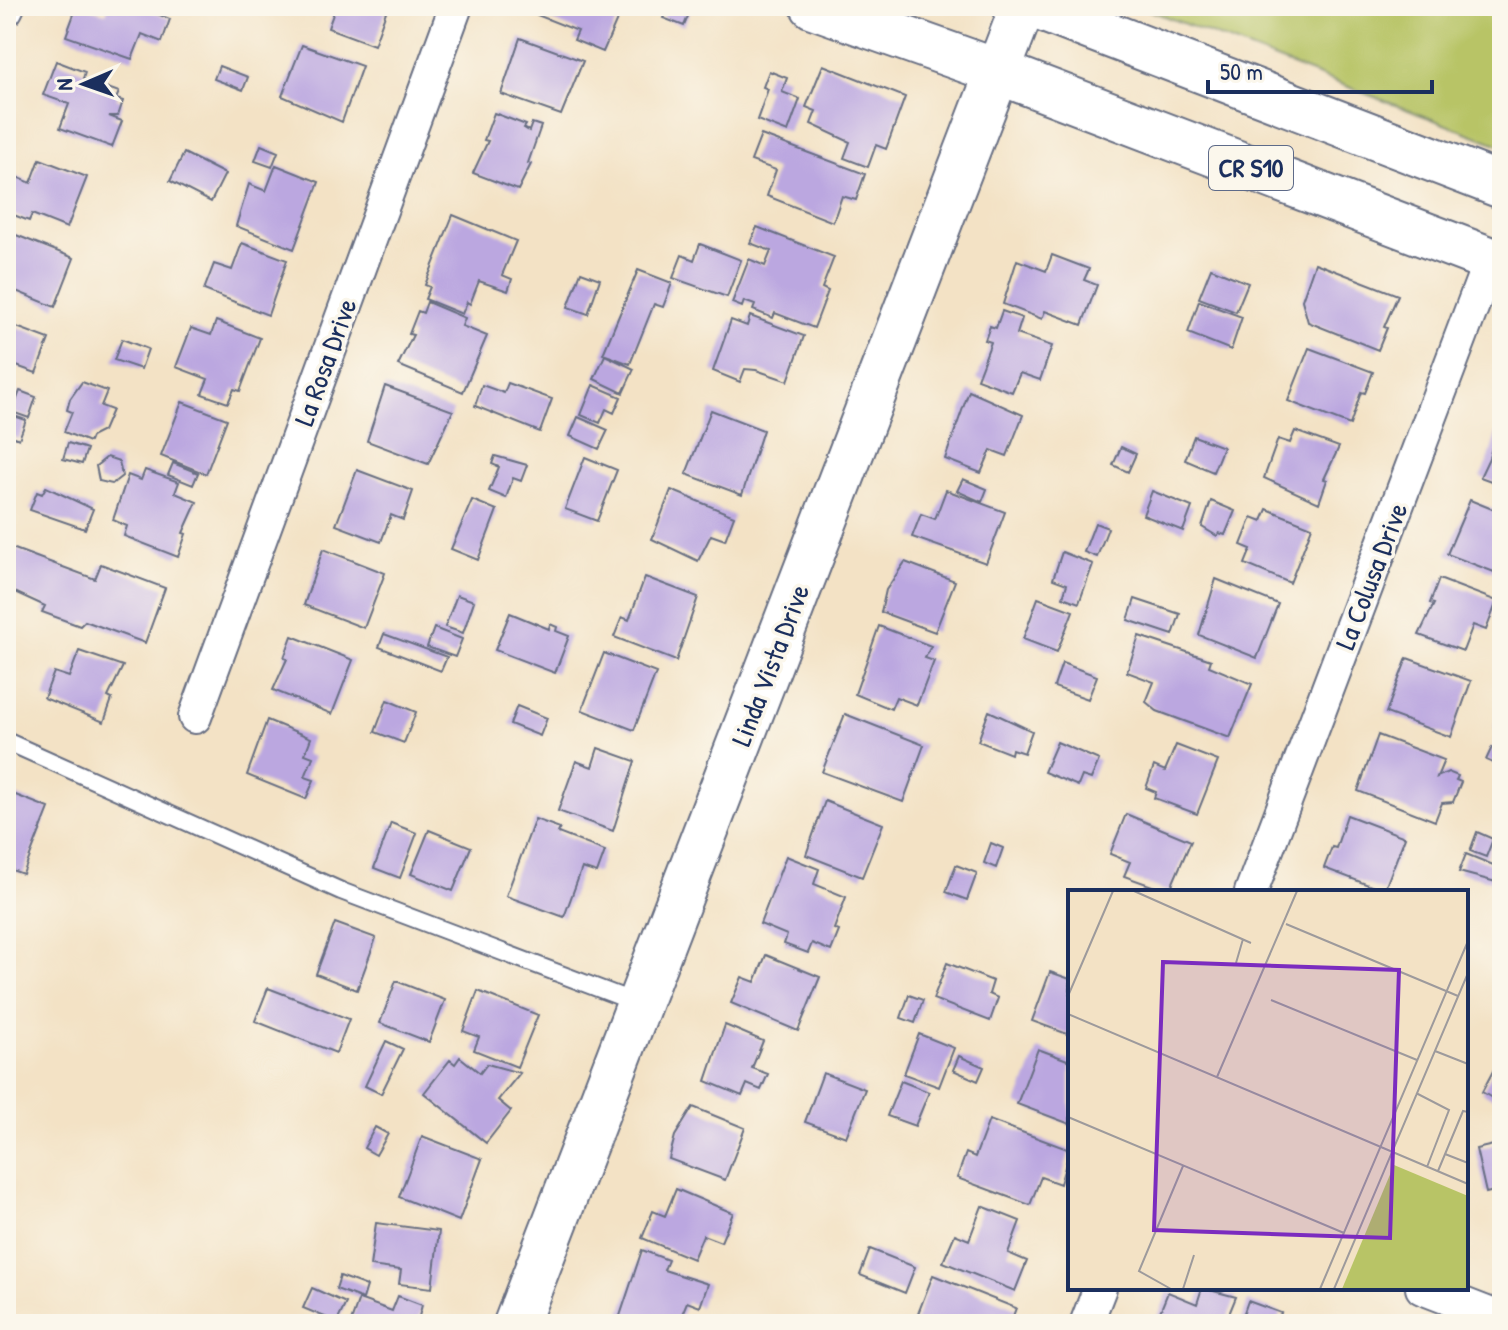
<svg xmlns="http://www.w3.org/2000/svg" width="1508" height="1330" font-family="'Patrick Hand',sans-serif">
  <style>
    .green { fill: #b8c466; stroke: #6a7a62; stroke-width: 2 }
    .building { fill: #bba7e0 }
    .lines { fill: none; stroke-linecap: round; stroke-linejoin: round }
    .lane-casing { stroke: #676e82; stroke-width: 20 }
    .street-casing { stroke: #676e82; stroke-width: 36 }
    .secondary-casing { stroke: #676e82; stroke-width: 48 }
    .primary-casing { stroke: #676e82; stroke-width: 48 }
    .lane { stroke: #fff; stroke-width: 16 }
    .street { stroke: #fff; stroke-width: 32 }
    .secondary { stroke: #fff; stroke-width: 44 }
    .primary { stroke: #fff; stroke-width: 44 }
    .labels { text-anchor: middle; stroke-width: 7; stroke-linejoin: round; paint-order: stroke }
    .shield { fill: #fbf7ec; stroke: #5e6b89; stroke-width: 2 }
    .shield-label { font-size: 26px; font-weight: bold; fill: #1b2f5e }
    .street-label { font-size: 28px; fill: #1b2f5e; stroke: #fbf7ec }
    .inset-road { fill: none; stroke: #9d9a9c; stroke-width: 2 }
    .view { fill: #7b2cbf; fill-opacity: 0.15; stroke: #7b2cbf; stroke-width: 4 }
    .inset-edge { fill: none; stroke: #1b2f5e; stroke-width: 4 }
  </style>
  <rect width="100%" height="100%" fill="#fbf7ec"/>
  <filter id="ink" filterUnits="userSpaceOnUse"><feTurbulence type="fractalNoise" baseFrequency=".0125" numOctaves="2"/><feDisplacementMap in="SourceGraphic" scale="16" xChannelSelector="R" yChannelSelector="G"/><feConvolveMatrix kernelMatrix="1 2 1 2 8 2 1 2 1" color-interpolation-filters="sRGB"/></filter>
  <filter id="wash" filterUnits="userSpaceOnUse"><feTurbulence type="fractalNoise" baseFrequency=".006" numOctaves="4" result="noise"/><feDisplacementMap in="SourceGraphic" scale="32" xChannelSelector="R" yChannelSelector="G"/><feGaussianBlur stdDeviation="1.8" result="paint"/><feColorMatrix in="noise" values="0 0 0 0 0 0 0 0 0 0 0 0 0 0 0 0 0 1.4 0 .05"/><feComposite in="paint" operator="in"/></filter>
  <g filter="url(#wash)">
    <rect width="100%" height="100%" fill="#f3e2c5"/>
    <!-- green -->
    <path class="green" d="M1138 6H1502V146Z"/>
    <g id="blocks">
      <!-- building -->
      <path class="building" d="M77 6 106 13 109 6H137L170 19 162 42 142 34 132 59 66 36Z
        M336 6H388L374 45 328 28Z
        M535 6H623L603 52 574 40 578 31 532 13Z
        M668 6 691 9 684 26 663 18Z
        M520 38 583 61 561 115 501 94Z
        M302 45 362 66 342 122 282 96Z
        M56 61 85 72 83 79 119 92 116 99 123 101 118 116H109L122 121 112 147 60 128 69 104 43 95Z
        M823 65 905 97 886 149 876 145 868 167 844 158 850 142 811 124 816 111 806 107Z
        M219 66 248 77 243 90 214 79Z
        M769 71 787 78 782 92 800 99 788 132 757 120 768 89 763 87Z
        M494 113 526 125 524 128 529 131 532 123 541 126 528 163 531 164 518 190 473 173 488 141 484 140Z
        M761 135 865 174 856 200 842 196 833 222 767 196 776 170 751 161Z
        M261 145 278 152 272 167 255 161Z
        M184 153 225 174 211 202 170 181Z
        M40 159 87 177 67 228 32 214 29 221 6 212V191L12 175 31 183Z
        M276 165 319 182 294 249 236 226 249 184 266 191Z
        M453 215 516 241 502 275 512 279 508 291 479 281 470 304 467 302 462 314 425 299 430 287 425 285Z
        M757 227 834 257 822 288 828 291 814 328 775 313 773 318 753 310 755 305 744 301 742 307 732 303 749 259 765 266 771 251 750 243Z
        M6 231 74 258 55 307 6 287 11 270 6 267Z
        M242 243 287 260 268 315 204 290 214 264 232 270Z
        M700 244 741 260 727 297 673 278 682 255 694 260Z
        M1052 255 1089 269 1084 280 1097 285 1082 325 1045 311 1042 319 1003 304 1017 260 1046 271Z
        M1315 263 1398 295 1384 327 1387 328 1378 350 1308 322 1302 300Z
        M1211 268 1248 283 1236 312 1199 298Z
        M638 270 672 283 663 307 654 304 630 364 603 354Z
        M581 272 600 279 588 314 568 307Z
        M1199 301 1242 317 1231 350 1188 333Z
        M427 302 465 318 462 326 487 336 463 392 398 365 413 335 409 334 418 311 423 313Z
        M1002 311 1022 318 1017 334 1052 346 1040 380 1020 373 1012 392 977 379 991 342 985 340 990 326 996 328Z
        M750 316 804 336 788 381 756 370 745 369 740 382 713 371 731 320 747 326Z
        M216 321 260 338 240 391 234 389 228 403 202 394 208 379 176 367 191 328 211 335Z
        M6 323 49 339 36 373 14 365 6 386Z
        M122 339 148 349 141 369 114 360Z
        M1309 348 1373 372 1365 393 1361 392 1350 425 1288 401Z
        M605 355 634 369 623 393 594 379Z
        M82 382 107 391 101 406 112 410 103 431 91 437 89 442 64 432 72 412 67 410 70 399Z
        M508 383 552 399 540 432 475 406 482 385 504 393Z
        M593 385 621 397 614 413 606 409 600 423 581 415Z
        M385 386 453 411 428 464 367 441Z
        M20 391 36 397 29 418 12 412Z
        M969 391 1023 415 1007 456 991 450 981 473 945 459Z
        M182 402 227 419 206 474 161 456Z
        M711 410 763 430 742 495 686 474Z
        M11 415 26 420 19 439 6 434Z
        M578 417 608 430 599 449 570 436Z
        M1500 421 1502 422V485L1480 477 1489 458Z
        M1295 431 1339 447 1324 479 1327 480 1319 503 1264 478 1278 439 1290 443Z
        M1194 436 1223 447 1213 472 1185 460Z
        M68 443 87 449 82 464 63 459Z
        M1121 447 1136 454 1128 472 1113 465Z
        M495 456 527 465 521 481 513 478 506 498 489 491 499 467 492 464Z
        M107 457 119 461 122 476 112 484 99 481 96 466Z
        M585 457 617 470 597 521 565 509Z
        M173 463 198 473 193 485 168 475Z
        M145 470 179 482 175 493 197 502 183 533 186 534 178 557 124 536 127 526 113 520 128 475 141 480Z
        M357 470 413 491 403 520 391 515 381 542 336 525Z
        M963 479 987 489 982 502 957 491Z
        M46 487 93 509 85 529 30 510 37 492 42 494Z
        M671 490 734 516 725 540 711 535 698 561 652 539Z
        M946 490 1005 512 986 563 912 537 921 514 935 519Z
        M1152 491 1192 507 1183 531 1143 515Z
        M472 500 497 510 478 560 451 549Z
        M1470 500 1502 513V575L1447 554Z
        M1211 501 1235 511 1225 535 1219 533 1217 536 1202 527Z
        M1267 509 1312 527 1290 583 1245 564 1251 549 1241 545 1252 517 1262 521Z
        M1095 523 1108 528 1097 557 1084 552Z
        M12 548 95 579 101 564 165 588 145 643 85 621 80 626 42 612 45 606 6 588V565Z
        M323 549 385 573 364 628 304 605Z
        M1062 552 1093 564 1079 603 1063 597 1067 584 1053 579Z
        M905 562 955 581 935 632 881 612 886 590Z
        M645 577 698 597 676 661 614 637 622 617 629 620Z
        M1216 579 1278 604 1257 658 1199 635Z
        M1439 579 1497 601 1486 630 1473 625 1463 651 1419 635 1434 604 1430 603Z
        M457 595 474 601 463 633 445 627Z
        M1038 598 1073 611 1057 652 1023 639Z
        M1135 599 1180 614 1173 635 1128 620Z
        M510 613 549 629 550 624 557 627 556 631 569 636 555 673 495 650Z
        M879 626 931 646 925 658 934 661 917 705 896 697 891 709 855 694Z
        M434 628 462 639 455 657 427 647Z
        M384 634 447 657 441 671 379 647Z
        M292 636 353 660 332 714 273 690 287 659 284 658Z
        M1139 636 1211 660 1209 666 1252 684 1230 738 1157 711 1146 702 1154 682 1127 672Z
        M79 651 123 666 108 697 112 699 104 722 44 698 54 672 69 677Z
        M604 653 656 673 634 730 582 710Z
        M1407 658 1471 681 1451 737 1386 713Z
        M1062 663 1097 676 1088 699 1054 687Z
        M1502 698V730L1494 727Z
        M387 700 416 712 404 743 375 732Z
        M517 706 547 718 540 736 510 724Z
        M989 711 1032 731 1024 753 1012 749 1011 754 978 741Z
        M845 714 924 745 903 802 822 772Z
        M267 720 311 738 305 754 313 757 305 777 314 780 306 799 247 775Z
        M1378 735 1444 760 1437 777 1448 772 1458 776 1456 780 1461 782 1453 802 1442 803 1435 821 1358 791Z
        M1057 742 1099 760 1091 779 1082 776 1078 786 1044 772Z
        M1176 745 1218 761 1197 814 1154 798 1156 792 1146 788 1154 766 1165 771Z
        M1492 747 1502 751V767L1486 760Z
        M598 748 635 761 613 831 558 811 576 761 592 767Z
        M13 794 49 808 23 874 6 868V813Z
        M825 801 883 824 862 877 806 855Z
        M1126 814 1191 841 1169 892 1124 876 1130 862 1110 854Z
        M1347 815 1405 837 1384 891 1324 868 1332 847 1336 848Z
        M535 819 560 828 558 833 605 851 597 873 582 868 564 917 506 896Z
        M391 823 417 833 400 878 374 868Z
        M429 830 471 847 453 891 411 874Z
        M1477 832 1493 839 1486 857 1470 851Z
        M991 843 1003 848 996 868 984 863Z
        M1466 854 1501 868 1496 882 1459 872Z
        M786 856 819 869 814 884 846 897 834 929 839 931 831 951 812 943 808 953 784 944 787 935 760 924Z
        M956 865 977 873 967 900 946 892Z
        M335 923 376 938 357 990 316 974Z
        M766 955 820 977 798 1031 731 1003 742 977 755 982Z
        M947 963 993 981 989 994 998 998 990 1021 933 999Z
        M1050 972 1070 979V1035L1032 1021Z
        M396 981 445 1000 429 1042 380 1023Z
        M268 988 349 1019 336 1053 255 1021Z
        M478 991 538 1015 517 1067 474 1050 479 1037 463 1031Z
        M909 995 923 1000 915 1023 901 1018Z
        M725 1025 763 1041 752 1068 768 1074 761 1090 747 1084 742 1096 706 1081Z
        M919 1034 954 1048 939 1087 904 1074Z
        M386 1041 403 1049 381 1094 365 1086Z
        M1038 1049 1070 1061V1124L1017 1104Z
        M1502 1054V1104L1482 1092Z
        M959 1056 984 1067 978 1081 953 1070Z
        M460 1057 480 1073 487 1064 520 1073 498 1100 511 1111 486 1143 424 1093 450 1060 455 1064Z
        M823 1073 865 1089 846 1137 805 1122Z
        M901 1081 929 1092 915 1126 887 1116Z
        M693 1107 745 1128 725 1180 669 1159 675 1136Z
        M989 1120 1070 1150 1060 1184 1041 1177 1030 1205 957 1178 966 1153 975 1157Z
        M375 1127 388 1134 376 1155 364 1148Z
        M422 1136 482 1159 459 1221 399 1197Z
        M1502 1143V1189L1486 1193 1476 1149Z
        M676 1189 733 1213 721 1242 703 1235 693 1259 642 1238 653 1211 665 1216Z
        M982 1206 1020 1221 1008 1253 1027 1261 1015 1291 943 1262 955 1234 969 1240Z
        M376 1223 439 1231 432 1288 399 1284 401 1270 370 1266Z
        M870 1249 915 1267 905 1293 860 1275Z
        M642 1250 668 1260 664 1270 708 1284 700 1307 687 1302 678 1324H631L619 1319Z
        M933 1275 1016 1308 1010 1324H914Z
        M340 1276 367 1286 363 1299 336 1289Z
        M312 1288 346 1303 337 1322 303 1308Z
        M1202 1288 1236 1297 1225 1324H1155L1168 1292 1197 1304Z
        M398 1296 422 1305 417 1324H350L359 1299 392 1311Z
        M1248 1301 1281 1313 1276 1324H1240Z"/>
    </g>
  </g>
  <g filter="url(#ink)">
    <use href="#blocks" fill-opacity="0" stroke="#676e82" stroke-width="2"/>
    <g class="lines">
      <!-- lane casing -->
      <g class="lane-casing">
        <path id="lane" d="M6 741 341 891 637 1003"/>
      </g>
      <!-- street casing -->
      <g class="street-casing">
        <path id="street" d="M6 10 8 6
          M195 717 456 6
          M1251 892 1490 260
          M1422 1288 1502 1319
          M1086 1324 1100 1288"/>
      </g>
      <!-- secondary casing -->
      <g class="secondary-casing">
        <path id="secondary" d="M516 1324 1023 6"/>
      </g>
      <!-- primary casing -->
      <g class="primary-casing">
        <path id="primary" d="M813 6 999 72 1502 264
          M1034 6 1502 186"/>
      </g>
      <!-- lane -->
      <use href="#lane" class="lane"/>
      <!-- street -->
      <use href="#street" class="street"/>
      <!-- secondary -->
      <use href="#secondary" class="secondary"/>
      <!-- primary -->
      <use href="#primary" class="primary"/>
    </g>
  </g>
  <g class="labels">
    <!-- shield labels -->
    <rect class="shield" x="1209" y="146" width="84" height="44" rx="6"/>
    <g class="shield-label">
      <text x="1251" y="177">CR S10</text>
    </g>
    <!-- street labels -->
    <g class="street-label">
      <text transform="translate(325 362) rotate(-70)" y="10">La Rosa Drive</text>
      <text transform="translate(1371 576) rotate(-69)" y="10">La Colusa Drive</text>
      <text transform="translate(770 665) rotate(-69)" y="10">Linda Vista Drive</text>
    </g>
  </g>
  <!-- overview -->
  <g transform="translate(1068 890)">
    <rect width="400" height="400" fill="#f3e2c5"/>
    <path d="M326 275 400 306V399H274Z" fill="#b8c466"/>
    <path class="inset-road" d="M66 1 183 53M218 34 390 106M168 73 175 49M0 106 45 1M203 110 349 170M0 124 400 294M367 161 400 174M149 187 229 1M348 203 381 220 359 277M0 227 276 343M377 264 400 273M370 281 395 221 400 222M103 399 71 381 115 276M115 399 126 365M252 399 400 51M266 399 400 83"/>
    <path class="view" d="M95 72 331 80 322 348 86 340Z"/>
    <rect width="400" height="400" class="inset-edge"/>
  </g>
  <!-- margin -->
  <rect width="1508" height="1330" fill="none" stroke="#fbf7ec" stroke-width="32"/>
  <!-- north arrow -->
  <g transform="translate(84 84) rotate(268)" stroke="#fbf7ec" stroke-width="6" paint-order="stroke">
  <path d="M0-6L14 30L0 20L-14 30Z" fill="#1b2f5e"/>
  <text y="-12" font-size="22" font-weight="bold" text-anchor="middle" fill="#1b2f5e">N</text>
  </g>
  <!-- scale -->
  <path d="M1208 80v12h224v-12" fill="none" stroke="#1b2f5e" stroke-width="4"/>
  <text x="1220" y="80" font-size="24" fill="#1b2f5e" stroke="#fbf7ec" stroke-width="6" paint-order="stroke">50 m</text>
</svg>
